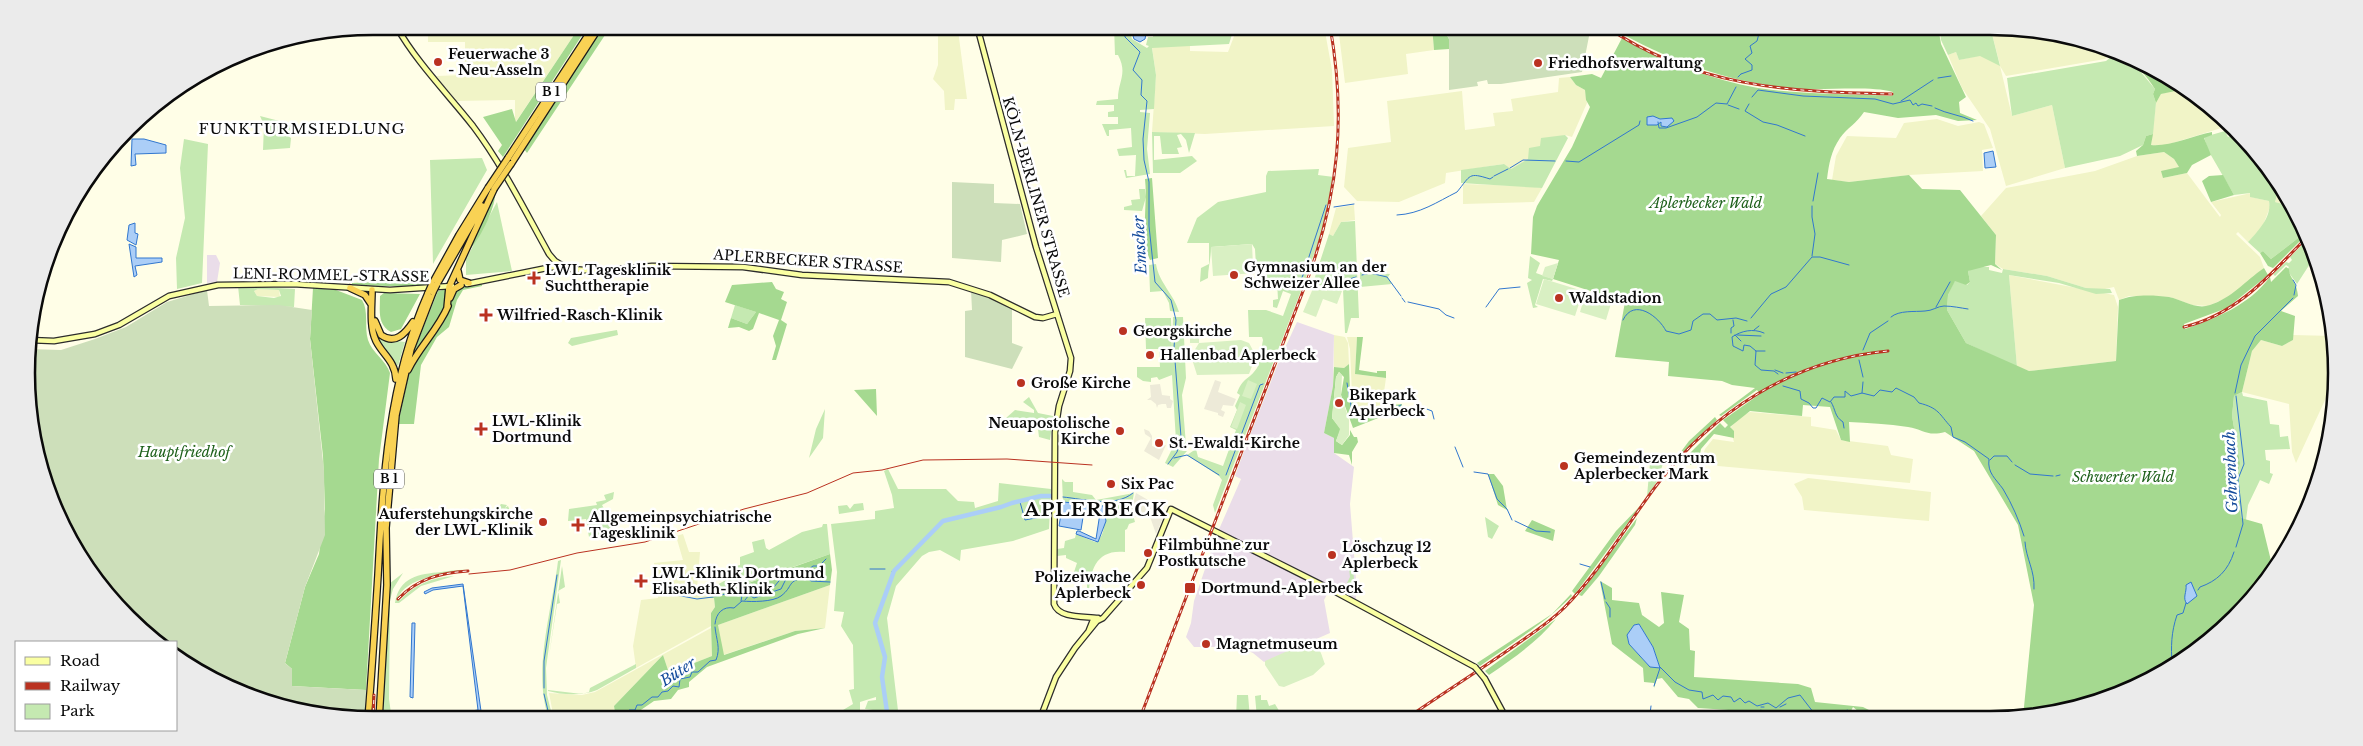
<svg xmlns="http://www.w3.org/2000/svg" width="2363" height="746" font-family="'Libre Baskerville',serif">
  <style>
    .industrial { fill: #eadde9 }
    .farmland { fill: #f1f4c7 }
    .green { fill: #c5e9b1; fill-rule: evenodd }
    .forest { fill: #a5d990; fill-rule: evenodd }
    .cemetery { fill: #cddfba }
    .pitch { fill: #d9f0c3 }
    .plaza { fill: #edead8 }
    .water { fill: #abcef7; stroke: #3177cf }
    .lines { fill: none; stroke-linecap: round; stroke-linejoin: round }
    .stream { stroke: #3177cf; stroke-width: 1 }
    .river { stroke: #abcef7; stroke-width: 4.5 }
    .secondary-casing { stroke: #2c2c2c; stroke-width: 7 }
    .trunk-casing { stroke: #1b1b1b; stroke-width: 8 }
    .secondary { stroke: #faffa2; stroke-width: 4.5 }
    .trunk { stroke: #f9d254; stroke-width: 5.5 }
    .tram { stroke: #ba3221; stroke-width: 1 }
    .rail-casing { stroke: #ba3221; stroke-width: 3 }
    .rail { stroke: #fff; stroke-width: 1; stroke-dasharray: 4; stroke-linecap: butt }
    .secondary-bridge-casing { stroke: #2c2c2c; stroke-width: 7; stroke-linecap: butt }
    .trunk-bridge-casing { stroke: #1b1b1b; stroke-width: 8; stroke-linecap: butt }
    .secondary-bridge { stroke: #faffa2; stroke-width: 4.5 }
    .trunk-bridge { stroke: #f9d254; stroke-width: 5.5 }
    .poi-dot { fill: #ba3221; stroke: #fff; stroke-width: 2 }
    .labels { text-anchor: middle; stroke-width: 5; stroke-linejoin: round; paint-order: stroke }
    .shield { fill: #fff; stroke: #545454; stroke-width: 1 }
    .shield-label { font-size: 12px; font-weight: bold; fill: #0a0a0a }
    .poi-label { font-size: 14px; font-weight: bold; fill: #0a0a0a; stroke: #fff; text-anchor: start }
    .street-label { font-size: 14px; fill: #0a0a0a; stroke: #fff }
    .park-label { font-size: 14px; font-style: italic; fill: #1e611b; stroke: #fff }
    .neighbourhood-label { font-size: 15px; letter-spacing: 1px; fill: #0a0a0a; stroke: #fff }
    .water-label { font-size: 15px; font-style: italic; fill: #134a9b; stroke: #fff }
    .district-label { font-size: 19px; font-weight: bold; letter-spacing: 1px; fill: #0a0a0a; stroke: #fff }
    .rim { fill: none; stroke: #0a0a0a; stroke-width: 2.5 }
  </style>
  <rect width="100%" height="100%" fill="#fffee7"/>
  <!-- industrial -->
  <path class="industrial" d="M207 255H216L220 263 217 282 207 283Z
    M1297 322 1334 335 1333 386 1324 433 1334 438V453L1354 467 1350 504 1357 592 1355 602 1330 589 1324 600 1330 633 1264 662 1253 653 1239 647H1194L1186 637 1191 623 1194 601 1217 534 1241 479 1235 476 1247 443 1279 361Z"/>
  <!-- farmland -->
  <path class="farmland" d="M428 26H580L515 123V100L456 101 436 76 465 75V42H428Z
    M1156 26H1235L1234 28 1155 30Z
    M1238 26H1324L1332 70 1334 126 1205 134 1152 132 1156 75 1152 47 1190 45V51L1228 52Z
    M1338 26H1432L1434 50 1406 54 1408 74 1345 83Z
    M1990 26 2058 33 2110 49 2109 55 2105 59 2006 76 2000 66 2012 116 2052 105 2065 168 2006 186 1990 129 1962 88 1948 55 1956 52 1959 60 1981 55 2000 65Z
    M958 30 967 99H955L954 110H945L944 91 933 79 938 65V35Z
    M1570 77 1576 85 1585 90 1587 103 1572 137 1565 135 1541 146 1529 159 1511 169 1503 164 1446 173 1445 183 1399 202 1357 201 1344 187 1348 148 1391 142 1387 101 1462 91 1465 130 1495 126 1493 113 1513 111 1511 99 1558 92 1559 78Z
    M2174 90 2196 96 2201 100 2202 109 2215 112 2231 125 2163 146 2151 145 2156 103 2161 94Z
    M1937 119 1958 126 1979 122 1984 124 1993 148 1982 150 1983 171 1909 175 1849 182 1832 180 1836 156 1847 136 1896 138 1904 123Z
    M2164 152 2174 159 2179 167 2163 178 2187 173 2220 217 2221 215 2211 202 2251 193V197L2269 201 2270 207 2262 228 2248 242 2238 232 2236 234 2260 257 2264 268 2231 296 2208 306 2192 305 2170 297 2129 296 2119 300 2114 287 2100 290 2086 288 2047 276 2003 269 1995 264 1996 235 1981 216 2006 188 2095 171 2137 156Z
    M1463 184 1528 186 1542 188 1534 202 1463 204Z
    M2280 184 2293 207 2275 202Z
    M1354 205 1355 220 1341 222 1333 236 1329 234 1336 208Z
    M2009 275 2114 295 2118 307 2116 361 2029 371 2017 367Z
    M258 289 279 290 280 297 257 296 254 291Z
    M1334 335 1345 337 1348 343 1349 364 1344 368 1334 367Z
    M2293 335 2333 336 2337 374 2296 463 2292 452 2289 404 2242 392 2252 351 2261 340 2282 346 2293 340Z
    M1347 337H1357L1355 374 1386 378 1382 406 1356 409 1352 395 1350 349Z
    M1750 412 1811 417V426L1836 430 1841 440 1888 446 1891 455 1913 459 1910 483 1718 466 1704 452 1705 449 1713 439 1734 442 1730 428 1741 416Z
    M1808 478 1931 492 1929 521 1804 510 1802 497 1794 484Z
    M683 534 689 552H700L697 589 713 595 706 598H714L715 607 711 613V626L636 668 633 646 641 600 658 598 654 563 683 560 676 536Z
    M830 585 825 628 795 631 723 655 718 625Z
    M711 628 712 656 669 673 663 655 614 706 616 719H554L549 693 582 695 595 692Z"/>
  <!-- green -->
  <path class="green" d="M1114 26H1128L1132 39 1147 48 1149 46 1146 45 1148 37H1153L1154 26 1156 30 1234 28 1229 44 1152 48 1156 75 1154 109 1140 110V112L1150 113 1147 149 1150 174 1126 178 1124 170H1126L1127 176H1135L1136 155 1119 156 1117 149 1132 147 1131 128 1109 130V136H1107L1102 124H1118V117H1108V112L1114 111V105H1096L1097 101 1118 99C1118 81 1128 74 1118 55H1115Z
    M1939 26H1990L2000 66 1980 56 1959 60 1956 52 1948 55 1941 40Z
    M2117 52 2122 63 2140 71 2155 89 2153 94 2156 103 2153 134 2146 136 2143 145 2120 156 2065 168 2052 105 2012 116 2007 78 2106 61Z
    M260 116 291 124 288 136 291 138 290 148 263 150 264 125Z
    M2225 131 2228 137 2239 132 2278 181 2280 184 2275 202 2293 207 2306 232 2271 259 2263 251 2260 253 2248 242C2258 231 2272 217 2269 201L2250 197V193L2234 195 2208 150 2204 137Z
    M1152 132 1195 133 1189 153 1186 140 1181 134 1177 135 1182 147 1177 148 1179 154H1162L1160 136H1154V160L1192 156 1197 161 1180 173H1153Z
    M1565 135 1568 138 1542 188 1461 183V170L1504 164 1511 169 1528 159 1529 148 1540 146 1541 138Z
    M184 139 208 144 202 283 177 289 176 258 185 218 180 168Z
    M482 158 487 170 433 264 430 160Z
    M1319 169 1318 175 1334 177 1322 231 1304 283 1215 513 1213 505 1222 480 1219 476 1187 455 1196 449 1198 457 1223 466 1236 430 1230 427 1237 410 1235 406 1240 395 1237 393C1243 377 1249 380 1257 368 1261 361 1261 349 1263 340L1262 337H1249L1248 310H1266L1283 316 1291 294 1283 291 1277 308 1273 307V300L1278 299 1277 282 1261 280 1260 266H1256L1255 249 1252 244 1211 247C1211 259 1208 268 1208 278L1200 282 1201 268 1209 264V243H1187L1197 218 1218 202 1266 192V176L1268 171Z
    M1139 189H1145L1146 197 1142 211 1124 210V207L1132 205 1131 200 1140 199Z
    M497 202 512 271 466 275V259Z
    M1355 221 1359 318H1351L1347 333H1345L1343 289 1326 283 1325 287 1313 283 1329 234 1333 236 1341 222Z
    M2309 238 2315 256 2297 284 2287 270 2289 267 2286 265 2275 276 2273 274 2286 262 2289 263 2292 260 2290 257Z
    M1530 256 1540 263 1536 273 1553 279 1552 281 1543 279 1535 305 1538 307 1533 308 1527 283 1532 280 1528 278Z
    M1156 264C1159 283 1174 294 1179 312L1170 311 1169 303 1163 291 1150 292 1149 265Z
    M1975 267H1989V270L2002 273 2003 269 2047 276 2086 288 2110 289 2112 293 2096 294 2059 283 2009 275 2017 367 1966 343 1947 310 1948 295 1955 280 1967 285 1970 282 1968 271Z
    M1360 272 1390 274 1388 277 1392 284 1360 287Z
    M238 286 295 289 294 307 240 305ZM258 289 279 290 281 296 274 298 257 296 254 291Z
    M735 305 756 312 747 324 731 318Z
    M1173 317H1183L1186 378 1182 395 1186 445 1182 451H1187L1173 467 1165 463 1176 441 1172 375 1159 380 1157 377 1151 378V382L1143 381 1137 377V367H1160L1159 349H1146L1145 318H1171L1172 351Z
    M617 330 618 335 572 346 568 343 571 338Z
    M375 333 381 339 405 342 398 366 380 343Z
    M2242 392 2243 396 2267 401 2270 424 2279 425 2280 437 2288 436 2290 449 2265 450 2266 460 2270 461V473L2273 474 2269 484 2260 480 2248 505 2246 520 2241 519 2238 479 2240 463 2232 416 2234 396Z
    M1029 397 1038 413 1053 416 1050 440 1039 437 1038 429 1006 418 1015 410 1034 413V410L1023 402Z
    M825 409 823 438 809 458 816 429Z
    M1650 463 1663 464 1656 483 1647 496Z
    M888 469 898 489H946L958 501 974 502 975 508 998 501 999 483 1051 489 1049 529 1013 541 961 550 960 561 940 550 929 552 922 556 896 586 887 618 899 719H871L873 710 865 709 868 701 876 700V697L860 702V719H836L833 716 853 704 849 690 854 689 853 645 841 626 844 612 834 611 837 572 831 524 875 519V511L894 508 892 495 884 471Z
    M1062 479 1065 482H1073V492L1092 495 1096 500 1134 493 1130 516 1133 515 1135 522 1129 524 1127 529 1125 530V552C1097 549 1090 569 1089 593H1087V578L1074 572 1077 563 1066 558V555L1057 556V549L1064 548 1065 541 1075 538 1076 534 1095 542C1106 536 1104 523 1104 512L1084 504 1063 502Z
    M614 492 613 499 602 505 618 533 589 537 586 519 568 521 569 509 597 505 596 502 606 500 604 495Z
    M863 503 864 510 839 514 838 506 847 505 850 509 854 504Z
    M501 504 507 505 505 508 508 506 510 511 507 517 499 520 495 518 493 513Z
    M1485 517 1499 526 1492 539 1488 537Z
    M823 524H827L830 554 713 595 706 591 733 576 730 567 740 565V557L754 552 752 542 764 539 766 548 769 550 802 532 822 527Z
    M561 560 546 668 547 695 553 719H549C532 672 552 610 558 561Z
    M562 566 565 587 558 591 560 603 557 604 548 663V690L582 694 589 692 590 688 636 664V668L597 690C582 696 563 695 548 691V663Z
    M1349 568H1353L1355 591 1353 596 1343 591 1350 577Z
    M468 570C449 572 403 578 398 599L400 600C414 585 433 577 454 576L421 586 399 603H395C399 577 419 574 441 572 450 571 461 569 468 570Z
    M403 573 393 589 390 600 389 699 392 720H382L389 584Z
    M1237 695H1248L1250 718H1236Z
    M1261 695V700H1267L1269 706 1275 704 1281 714 1283 713 1287 718H1257L1255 696Z"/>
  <!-- forest -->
  <path class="forest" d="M580 26H588L503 157 498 151 502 145 483 117 512 109 516 122Z
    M602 26H611L527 153 524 149Z
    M1432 26H1442L1449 39V49L1434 50Z
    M1630 26H1938L1941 44 1966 97 1959 102 1960 113 1977 120 1958 121 1936 115 1898 118 1864 112C1857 123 1847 128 1840 138 1831 151 1829 164 1827 179L1849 182 1909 175 1922 189 1960 190 1996 235 1995 264 2002 270 1991 265 1968 271 1970 282 1966 285 1955 281 1948 295 1947 310 1966 343 2029 371 2116 361 2119 300C2134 294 2154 295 2169 297 2183 300 2196 310 2210 305 2232 298 2245 281 2264 268L2268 275 2227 308 2184 324 2185 329C2217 318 2249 305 2270 277L2271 282 2286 267 2289 269C2289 278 2297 281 2298 296L2281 311 2295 316 2293 340 2282 346 2261 340 2252 351 2242 392 2234 396 2232 416 2240 463 2238 479 2241 518 2262 524 2273 569 2235 618 2144 684 2036 717H2023L2034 605 2018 525 1974 451 1945 432C1927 437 1923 429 1908 427 1888 424 1868 423 1849 422L1850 442 1841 440 1830 407 1803 405 1802 416 1750 411 1730 427 1734 431V438L1714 434 1701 449 1698 465H1678L1720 423 1725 428 1728 425 1723 420 1760 394 1757 390 1721 416 1719 415 1755 388 1732 385 1722 381 1668 376 1669 362 1615 357 1625 302 1553 279 1559 260 1531 254 1533 217 1537 206 1572 147 1590 107 1586 100 1585 90 1576 85 1570 77 1592 74 1601 78 1622 38C1665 61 1711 80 1758 88 1803 95 1848 94 1892 96L1893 92C1871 86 1830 90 1805 89 1742 86 1680 65 1624 35Z
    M2112 50 2123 53 2183 85 2196 96H2191L2180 90 2161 94 2156 103 2153 94 2155 89C2151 83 2145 74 2139 70 2127 63 2124 66 2117 52L2112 53Z
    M2212 132V135L2204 138 2211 155 2192 165 2187 173 2163 178 2161 171 2179 167 2174 159 2164 152 2137 156 2136 151 2143 145 2146 136 2153 134 2151 145C2168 147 2193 136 2212 132Z
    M2223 175 2234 195 2211 202 2202 181 2209 176Z
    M1152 178 1158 258 1150 260C1140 238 1148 204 1145 179Z
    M495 192C497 205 479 242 468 251Z
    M2306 232 2307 234 2273 268 2268 266 2260 253 2263 251 2271 259Z
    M427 280 423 287 352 285V283Z
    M482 282V286L463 290 457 300 449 327 437 337 421 365 414 424H398L414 351 438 291Z
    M772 282 776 289 784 292 781 299 787 302 781 320 787 324 776 360H772L776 346 773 336 779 320 759 313 753 329 749 331 739 327 728 328 731 318 747 324 756 312 725 302 732 285Z
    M313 288 336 290 362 300C369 311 364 327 368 340 372 353 386 360 390 373L379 459 366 690 291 686 292 669 285 663 305 587 319 554 325 509 323 456 310 339Z
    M384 293 420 294 401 329 391 332C377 324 380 311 380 296Z
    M1357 337H1363L1359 370 1377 373V371H1386V378L1355 374Z
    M1349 364 1350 393 1356 409 1402 404 1400 412 1396 411 1353 428 1341 395 1344 377 1339 372 1336 377 1332 418 1341 429 1336 441 1342 445 1350 435V430L1354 437H1357L1358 442 1352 452V465L1349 455 1334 453V438L1324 433 1333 386 1334 367 1344 368Z
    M876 389 877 416 854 390Z
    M1715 417 1717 420 1674 461 1689 441Z
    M1488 474H1494L1503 486 1507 510 1498 505Z
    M1641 505 1575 594 1572 591 1616 531Z
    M1637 518 1635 525 1599 576 1582 596 1579 595Z
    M1532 520 1555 530 1553 541 1525 531Z
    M830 554 832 570 830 585 718 625 724 655 795 631 825 628 798 634 707 667 689 682V687L678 690 671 699 654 701 635 714V719H616L614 706 663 655 669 673 712 656 711 626V613L715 607 714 598H706Z
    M1600 581 1612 588V600L1639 603 1642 615 1659 627 1664 623 1661 592 1684 595 1679 622 1689 629 1690 650 1695 651 1694 677 1798 684 1811 688 1815 702 1863 707 1883 717H1865L1853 707 1848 717H1760L1759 712 1698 708 1689 699 1678 697 1662 678 1657 679 1654 688V683L1644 682 1643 668 1612 644ZM1639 624 1653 647 1659 665H1648L1629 644 1627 636 1634 625Z
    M1571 594 1572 596C1544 624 1512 643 1480 666L1477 663 1552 614Z
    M1556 619C1537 642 1514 658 1489 675L1485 671Z"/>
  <!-- cemetery -->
  <path class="cemetery" d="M1442 26H1591L1582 72 1501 84H1488L1487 80 1477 82 1478 86 1449 90V39Z
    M952 182 994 184V203L1020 204 1027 234 1002 240 1001 262 952 258Z
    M207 290 209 306 279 305 312 310 310 339 324 471 325 535 305 587 285 663 292 669V686L366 690 365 719 305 713 240 693 180 661 176 658V642H157L128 618 85 566 38 462 27 395 28 349 61 350 95 339 126 327 167 302Z
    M971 290 1012 308V343L1023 347 1012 369 965 357V311L972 310Z"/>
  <!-- pitch -->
  <path class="pitch" d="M1252 244 1253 266H1256V273L1213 276 1211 247Z
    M1558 263 1553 279 1542 276 1545 267Z
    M1544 279 1583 291 1575 316 1536 304Z
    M1314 286 1327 291 1329 286 1342 291 1337 304 1323 299 1316 317 1303 312Z
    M1586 292 1612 300 1606 320 1580 312Z
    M1190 335 1199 336V343L1241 340 1249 343 1256 356 1249 374 1197 375 1191 356 1199 343H1190Z
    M1339 372 1342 375 1341 395 1349 420V435L1342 445 1336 441 1340 429 1332 418 1336 377Z
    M1248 380 1257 384 1251 399 1242 396Z
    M1240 402 1246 405 1237 429 1231 427Z
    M1308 642C1320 644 1321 654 1325 664L1313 675 1284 687 1279 686 1265 665V661Z"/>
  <!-- plaza -->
  <path class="plaza" d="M1215 380 1221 382 1218 392 1236 399 1233 406 1223 405 1221 410 1225 412 1223 417 1218 415V413L1204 409Z
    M1160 384 1162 395 1170 396V399L1173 401 1171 408H1167L1166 404H1162L1158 405 1157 408 1156 404 1151 400H1147L1151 397 1150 385Z
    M1144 429 1149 431 1152 436V446L1157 448 1166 445 1159 460 1144 451 1151 438 1145 434Z
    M1136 493 1162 508 1163 518 1156 534 1148 511 1134 517 1133 515H1130Z"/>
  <!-- water -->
  <path class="water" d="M1130 26H1153L1151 30 1147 29 1145 39 1140 42 1134 39Z
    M1653 116 1660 119 1672 118 1674 121 1667 127 1661 126V122L1657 125H1647V117Z
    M132 139H144L166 145V153L135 154 136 165 131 166Z
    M1993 151 1996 167 1985 168 1984 153Z
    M135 223V233L138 234 136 245 127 240 129 225Z
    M129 244 136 247V258H162V262L135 266 137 275 134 277Z
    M1063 502 1103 506 1106 521 1098 542 1076 534 1077 531H1079L1096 539 1100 513 1084 511 1081 530 1059 526Z
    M2191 582 2197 596 2187 604C2182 598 2187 592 2186 585Z
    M463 584 481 711 451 717 421 715 423 712 450 714 478 710 463 586 433 590 425 594 424 592 432 588Z
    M412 623H415L413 698 410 697Z
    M1639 624 1653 647 1660 668 1650 667 1629 644 1627 635 1634 625Z"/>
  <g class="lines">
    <!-- stream -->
    <path class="stream" d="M1124 26 1125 37 1140 52 1133 70 1142 80 1141 95 1147 101 1143 139 1144 160 1149 182V226L1155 282 1171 300 1176 320 1174 348 1181 437 1177 452 1168 464
      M2133 58H2134
      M2135 59 2161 78
      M1741 74 1752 70V65L1745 59 1752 53 1750 46 1757 41 1761 26
      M1738 77 1741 74
      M1938 78 1951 76
      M1752 97 1758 90 1803 96 1875 99 1893 104 1910 100 1913 105 1916 103 1918 106 1922 104 1932 106
      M1901 101 1933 80
      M1749 104 1745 111 1763 122 1777 125 1805 136
      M1728 105 1739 109
      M1935 108C1947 114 1961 115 1973 121
      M1658 122 1659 128H1666L1697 117 1716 103 1727 104 1736 87
      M2230 129 2235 128
      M1566 161 1579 162 1639 125 1640 121
      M1510 168 1523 160 1555 161
      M1494 176 1508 169
      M1813 201 1818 173
      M1334 207 1354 204
      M1397 215C1420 214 1437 202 1457 192 1471 175 1468 172 1490 179L1493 177
      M1812 256 1815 234 1812 217V206
      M1303 275 1326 205
      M1362 275 1370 273 1387 277 1401 296
      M1269 279 1293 283
      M2293 280 2296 285 2294 295
      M1343 281 1356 277
      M1295 283 1299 284 1303 275
      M1402 298 1405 302
      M1408 302 1439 309 1446 315 1454 318
      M1486 307 1499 289 1520 287
      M1936 307 1950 282
      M1891 317C1899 310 1915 312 1925 311 1932 311 1938 306 1944 306 1952 306 1961 308 1968 309
      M1751 318 1771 294 1786 287 1812 257H1820L1849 265
      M1623 320C1634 297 1659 317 1666 331L1679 334 1691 330 1693 321 1703 314H1710L1717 320 1736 318 1747 321
      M1754 330 1759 326
      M1731 333V328L1734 326 1733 320
      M1764 333C1753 328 1741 331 1732 337L1733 346 1743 351 1744 345 1750 346 1756 351 1755 365 1761 370 1774 371 1778 374
      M1735 335 1741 341
      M1737 335 1761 336
      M1863 350 1870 333 1888 321
      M1756 351H1765
      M1859 360 1863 377
      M1775 370 1783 373
      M1786 373 1796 372
      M1347 383 1352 411 1355 412
      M1783 386 1800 391 1801 399 1809 403 1813 408H1816L1822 398 1830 402 1834 397H1845V391L1851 396 1862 393 1874 396 1880 390 1892 392 1896 388 1914 397 1919 403C1939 408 1939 414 1951 427L1953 437 1965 442 1989 459C1987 473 1996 479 2003 489 2012 504 2019 520 2024 536
      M1862 393 1863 382
      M2235 393 2241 365 2255 336 2293 298
      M1831 402C1836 410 1834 416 1843 422L1844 428
      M1424 408 1432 411 1434 419
      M1359 412 1367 417 1379 416 1401 405
      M1455 447 1463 467
      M1174 458 1187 455 1219 475
      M1990 460 1994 456H2007L2012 462
      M2015 465 2030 474 2053 476
      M1474 472 1488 474 1497 499 1507 509 1512 520
      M1226 475 1260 385 1263 384
      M2056 476 2060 475
      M1063 497C1084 499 1115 508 1133 493
      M1020 502 1025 520 1051 515
      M1515 521 1536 531 1550 532
      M2025 542C2026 559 2035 570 2034 589
      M2236 547 2243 524 2238 479 2244 464 2236 396
      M1580 564 1590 567
      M870 569H885
      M892 572 893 573
      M1601 582 1605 599
      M2198 590 2200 587C2217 581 2228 571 2234 552
      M666 593 697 599 713 597
      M715 596 753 589 760 585 767 588 774 587 783 576 794 573 799 574 801 570 805 572 813 566H819L826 559
      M745 600 749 595 754 598 781 589 787 577
      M741 601 743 590
      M1606 602 1610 608V617
      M715 624C716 613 723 606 734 608L742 601C752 602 773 602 781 596 794 586 786 581 806 577L811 581 830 582
      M2172 664C2171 646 2171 633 2177 615L2183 613 2186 603
      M1660 667 1675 682 1689 690 1702 692 1703 699 1713 695 1718 700 1723 696 1731 697 1734 702 1740 698 1745 703 1749 701 1757 706 1768 703 1776 708 1788 698 1800 695 1817 717
      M1654 686 1660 668
      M544 688V661L557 575
      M544 694 550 719
      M1651 706 1650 714 1652 716
      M1761 707H1764
      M1780 707 1786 704
      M1761 710 1763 717
      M1833 717H1835
      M1839 717 1847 710
      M627 719 629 710H635L637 705H642L652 697H658L662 692 668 691 673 686 679 687 680 679 690 677 692 672H698L710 661 716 660C721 648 716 639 715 627"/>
    <!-- river -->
    <path class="river" d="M888 719 882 677 885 657 875 623 894 571 943 521 1001 507 1012 503 1041 496H1052"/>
    <!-- secondary casing -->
    <g class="secondary-casing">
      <path id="secondary" d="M396 26C417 63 447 93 473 126 503 166 525 211 549 254L555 261 565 267
        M977 26 1036 247 1071 358 1070 371 1059 406 1055 432 1054 604C1059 619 1085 616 1098 618
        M467 284 552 267 594 271 652 266 743 267 802 275 949 282 990 295 1035 317 1043 318 1057 314
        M29 340 54 341 95 334 119 325 169 296 218 285 293 284 390 290 452 286
        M1089 630 1093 620
        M1485 679 1506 718
        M1040 719 1056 677 1075 648 1097 621 1103 618 1147 568 1171 509 1330 589 1475 667"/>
    </g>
    <!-- trunk casing -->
    <g class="trunk-casing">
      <path id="trunk" d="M508 158 594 26
        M511 164 600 26
        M458 271 460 280 469 283
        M432 284 459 235 488 188
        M437 284 482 206
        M350 288 365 295 371 304
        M372 290C372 305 369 327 376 341 383 355 395 361 396 379
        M450 298 454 289 461 285
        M447 308 449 287 494 189
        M375 321 381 335C395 345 405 334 413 322
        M408 370C419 347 438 330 448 306
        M368 719C372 671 375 623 378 575 383 478 388 383 428 293
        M379 720 387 585 386 528 396 415 411 349 433 292"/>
    </g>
    <!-- secondary -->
    <use href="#secondary" class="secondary"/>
    <!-- trunk -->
    <use href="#trunk" class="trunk"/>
    <!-- tram -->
    <path class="tram" d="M469 574 510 570 577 553 645 542 744 509 807 493 853 473 882 470 923 460 1007 459 1092 465"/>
    <!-- rail casing -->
    <g class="rail-casing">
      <path id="rail" d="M1605 26C1694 87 1789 92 1892 94
        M2184 327C2238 314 2271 274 2308 236
        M398 599C418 578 441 573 468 571
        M1140 718 1308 278C1339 192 1346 116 1330 26
        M1407 718C1439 696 1472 675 1504 653 1525 638 1547 625 1565 607 1600 571 1626 526 1656 486 1713 411 1793 360 1888 351
        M373 720 374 695"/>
    </g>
    <!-- rail -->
    <use href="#rail" class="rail"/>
    <!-- secondary-bridge casing -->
    <g class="secondary-bridge-casing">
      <path id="secondary-bridge" d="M1475 667 1485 679"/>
    </g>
    <!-- trunk-bridge casing -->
    <g class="trunk-bridge-casing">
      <path id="trunk-bridge" d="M488 188 508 158
        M494 189 511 164
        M433 292 437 284
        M428 293 432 284"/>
    </g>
    <!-- secondary-bridge -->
    <use href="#secondary-bridge" class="secondary-bridge"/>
    <!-- trunk-bridge -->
    <use href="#trunk-bridge" class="trunk-bridge"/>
  </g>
  <!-- markers -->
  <g class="poi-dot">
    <circle cx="438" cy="62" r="5"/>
    <circle cx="1538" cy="63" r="5"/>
    <circle cx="1234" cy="275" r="5"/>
    <path d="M531.5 270.5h5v5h5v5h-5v5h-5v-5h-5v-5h5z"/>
    <circle cx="1559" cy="298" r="5"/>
    <path d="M483.5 307.5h5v5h5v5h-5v5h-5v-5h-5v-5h5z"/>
    <circle cx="1123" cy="331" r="5"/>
    <circle cx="1150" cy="355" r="5"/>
    <circle cx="1021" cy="383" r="5"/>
    <circle cx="1339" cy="403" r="5"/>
    <path d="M478.5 421.5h5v5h5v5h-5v5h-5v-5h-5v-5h5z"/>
    <circle cx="1120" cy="431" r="5"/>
    <circle cx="1159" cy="443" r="5"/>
    <circle cx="1564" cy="466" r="5"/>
    <circle cx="1111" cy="484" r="5"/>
    <circle cx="543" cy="522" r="5"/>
    <path d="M575.5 517.5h5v5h5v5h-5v5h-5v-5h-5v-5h5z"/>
    <circle cx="1148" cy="553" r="5"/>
    <circle cx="1332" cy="555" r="5"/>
    <path d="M638.5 573.5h5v5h5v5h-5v5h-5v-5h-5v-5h5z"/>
    <circle cx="1141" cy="585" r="5"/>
    <rect x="1184" y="582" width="12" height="12" rx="2.5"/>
    <circle cx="1206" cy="644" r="5"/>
  </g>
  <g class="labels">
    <!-- shield labels -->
    <g class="shield">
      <rect x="536" y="82.5" width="30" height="19" rx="4"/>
      <rect x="374" y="469.5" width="30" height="19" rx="4"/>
    </g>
    <g class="shield-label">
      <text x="551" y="96">B 1</text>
      <text x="389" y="483">B 1</text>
    </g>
    <!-- poi labels -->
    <g class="poi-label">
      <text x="448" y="59">Feuerwache 3<tspan x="448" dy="16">- Neu-Asseln</tspan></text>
      <text x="1548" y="68">Friedhofsverwaltung</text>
      <text x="1244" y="272">Gymnasium an der<tspan x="1244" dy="16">Schweizer Allee</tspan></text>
      <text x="545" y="275">LWL Tagesklinik<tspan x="545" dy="16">Suchttherapie</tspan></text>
      <text x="1569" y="303">Waldstadion</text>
      <text x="497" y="320">Wilfried-Rasch-Klinik</text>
      <text x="1133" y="336">Georgskirche</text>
      <text x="1160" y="360">Hallenbad Aplerbeck</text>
      <text x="1031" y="388">Große Kirche</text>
      <text x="1349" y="400">Bikepark<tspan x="1349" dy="16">Aplerbeck</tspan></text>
      <text x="492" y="426">LWL-Klinik<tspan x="492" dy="16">Dortmund</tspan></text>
      <text x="1110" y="428" text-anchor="end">Neuapostolische<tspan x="1110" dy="16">Kirche</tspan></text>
      <text x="1169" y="448">St.-Ewaldi-Kirche</text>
      <text x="1574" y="463">Gemeindezentrum<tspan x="1574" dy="16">Aplerbecker Mark</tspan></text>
      <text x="1121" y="489">Six Pac</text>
      <text x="533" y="519" text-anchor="end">Auferstehungskirche<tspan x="533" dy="16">der LWL-Klinik</tspan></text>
      <text x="589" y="522">Allgemeinpsychiatrische<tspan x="589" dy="16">Tagesklinik</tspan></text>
      <text x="1158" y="550">Filmbühne zur<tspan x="1158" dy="16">Postkutsche</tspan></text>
      <text x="1342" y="552">Löschzug 12<tspan x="1342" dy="16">Aplerbeck</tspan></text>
      <text x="652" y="578">LWL-Klinik Dortmund<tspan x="652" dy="16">Elisabeth-Klinik</tspan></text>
      <text x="1131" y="582" text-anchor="end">Polizeiwache<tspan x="1131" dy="16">Aplerbeck</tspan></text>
      <text x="1201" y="593">Dortmund-Aplerbeck</text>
      <text x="1216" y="649">Magnetmuseum</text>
    </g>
    <!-- street labels -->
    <g class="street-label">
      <text transform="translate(1036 197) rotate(74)" y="5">KÖLN-BERLINER STRASSE</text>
      <text transform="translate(808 261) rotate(4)" y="5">APLERBECKER STRASSE</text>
      <text transform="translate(331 275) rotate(1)" y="5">LENI-ROMMEL-STRASSE</text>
    </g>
    <!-- park labels -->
    <g class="park-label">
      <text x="1706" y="208">Aplerbecker Wald</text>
      <text x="184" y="457">Hauptfriedhof</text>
      <text x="2123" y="482">Schwerter Wald</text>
    </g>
    <!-- neighbourhood labels -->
    <g class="neighbourhood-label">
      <text x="302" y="134">FUNKTURMSIEDLUNG</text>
    </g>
    <!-- water labels -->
    <g class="water-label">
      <text transform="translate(1140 245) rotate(-93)" y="5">Emscher</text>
      <text transform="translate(2231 472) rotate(-92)" y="5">Gehrenbach</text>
      <text transform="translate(678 672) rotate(-33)" y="5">Büter</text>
    </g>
    <!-- district labels -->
    <g class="district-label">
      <text x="1096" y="516">APLERBECK</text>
    </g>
  </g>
  <!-- crop -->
  <path d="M0 0H2363V746H0ZM373 35H1990A338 338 0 0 1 2328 373V373A338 338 0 0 1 1990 711H373A338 338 0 0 1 35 373V373A338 338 0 0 1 373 35Z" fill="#ebebeb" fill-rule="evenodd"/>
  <path class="rim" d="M373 35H1990A338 338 0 0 1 2328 373V373A338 338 0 0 1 1990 711H373A338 338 0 0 1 35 373V373A338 338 0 0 1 373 35Z"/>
  <!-- legend -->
  <rect x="15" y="641" width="162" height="90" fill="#ffffff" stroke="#9d9d9d"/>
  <rect x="25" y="657" width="25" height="8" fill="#faffa2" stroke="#9d9d9d"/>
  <text x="60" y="666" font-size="15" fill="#0a0a0a">Road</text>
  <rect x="25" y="682" width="25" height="8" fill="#ba3221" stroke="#9d9d9d"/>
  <text x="60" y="691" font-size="15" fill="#0a0a0a">Railway</text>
  <rect x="25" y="704" width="25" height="15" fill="#c5e9b1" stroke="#9d9d9d"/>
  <text x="60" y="716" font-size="15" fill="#0a0a0a">Park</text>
</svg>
